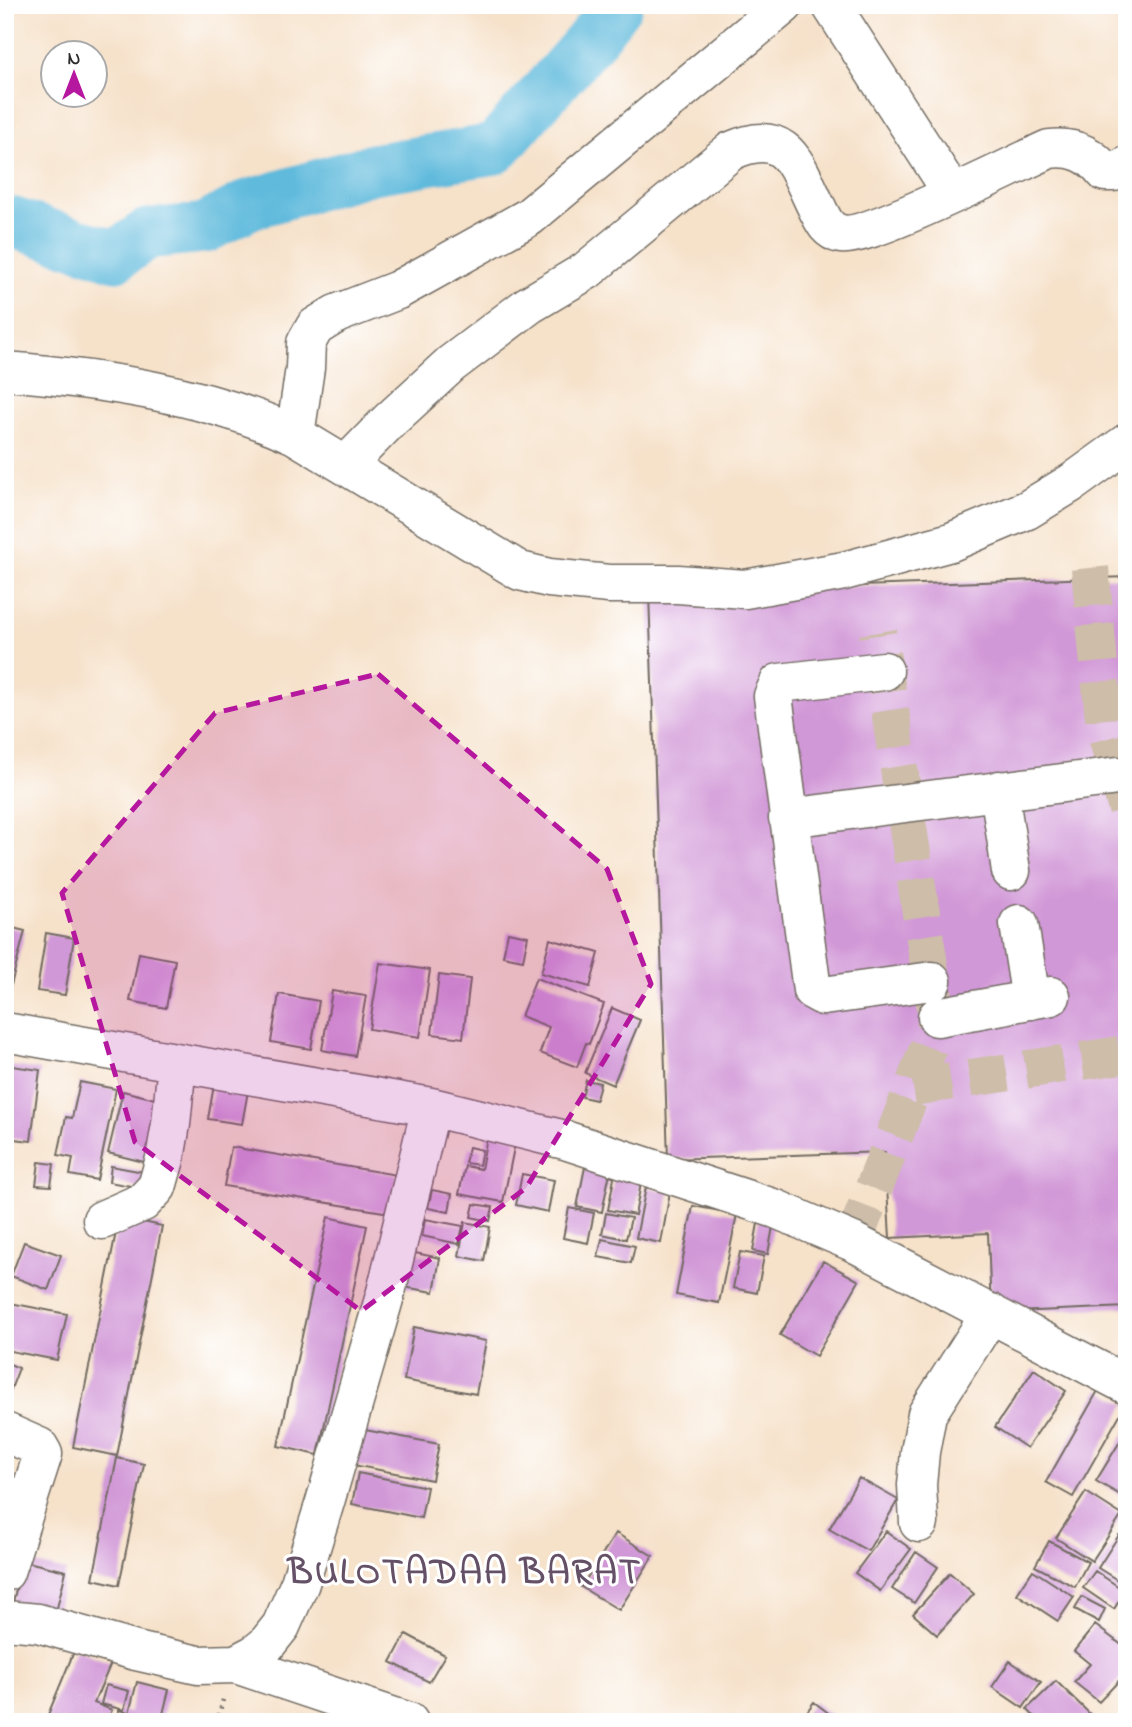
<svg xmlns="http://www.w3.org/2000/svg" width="1132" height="1727" font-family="'Indie Flower',sans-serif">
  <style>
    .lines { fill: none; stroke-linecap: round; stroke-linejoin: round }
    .river { stroke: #5fbadc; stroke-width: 51 }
    .building { fill: #d198d7 }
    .minor-tunnel { stroke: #cdbda9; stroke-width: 38; stroke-dasharray: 38 19; stroke-linecap: butt }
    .minor-casing { stroke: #726b62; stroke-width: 41 }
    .path { stroke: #726b62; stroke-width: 4.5; stroke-dasharray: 2 5; stroke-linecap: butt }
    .minor { stroke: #fff; stroke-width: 38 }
    .marked { fill: #b5179e; fill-opacity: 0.2; stroke: #b5179e; stroke-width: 5; stroke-dasharray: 14 9; stroke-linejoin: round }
    .labels { text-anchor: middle; stroke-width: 6; stroke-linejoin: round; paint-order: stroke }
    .district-label { font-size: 37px; font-weight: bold; letter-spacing: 2px; fill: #655167; stroke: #fff }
  </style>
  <rect width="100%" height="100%" fill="#fff"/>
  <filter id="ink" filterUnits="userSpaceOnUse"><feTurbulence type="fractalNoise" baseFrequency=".0143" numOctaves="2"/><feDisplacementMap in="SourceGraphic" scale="14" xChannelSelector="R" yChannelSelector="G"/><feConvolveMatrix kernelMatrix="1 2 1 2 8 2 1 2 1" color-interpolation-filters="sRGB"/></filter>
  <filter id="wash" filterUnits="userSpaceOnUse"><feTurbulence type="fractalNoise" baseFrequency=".00686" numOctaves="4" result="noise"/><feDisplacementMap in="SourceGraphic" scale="28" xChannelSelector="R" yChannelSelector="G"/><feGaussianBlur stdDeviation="1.57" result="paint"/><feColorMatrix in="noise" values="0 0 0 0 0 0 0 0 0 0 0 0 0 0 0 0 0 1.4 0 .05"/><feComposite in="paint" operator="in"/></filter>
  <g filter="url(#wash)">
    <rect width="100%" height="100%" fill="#f6e1c9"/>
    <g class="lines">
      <!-- river -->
      <path class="river" d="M5 222H11L116 256 147 234 205 228 248 205 372 169 495 149 588 43 617 5"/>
    </g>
    <g id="blocks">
      <!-- building -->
      <path class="building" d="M1127 577V1307L991 1313 988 1233 890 1238 885 1152 668 1159 649 593Z
        M5 926 25 931 11 985 5 984Z
        M508 932 528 936 523 960 503 956Z
        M46 933 74 938 65 995 37 991Z
        M550 939 599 953 590 987 541 973Z
        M139 953 175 960 166 1008 130 1001Z
        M380 963 430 970 420 1037 369 1029Z
        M439 975 470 979 463 1038 432 1034Z
        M536 978 604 1004 589 1044 586 1043 577 1067 540 1053 549 1027 521 1016Z
        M332 991 366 996 355 1056 322 1050Z
        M279 994 319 1001 311 1049 271 1042Z
        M612 1008 640 1020 613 1085 585 1073Z
        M12 1066 40 1070 31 1141 5 1138V1118Z
        M216 1074 250 1080 242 1124 208 1119Z
        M586 1080 600 1083 596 1100 582 1097Z
        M80 1082 116 1089 97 1180 70 1175 73 1158 58 1155 66 1117 72 1118Z
        M123 1091 167 1102 152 1164 108 1153Z
        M488 1132 516 1138 503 1202 459 1194 465 1166 481 1169Z
        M231 1147 397 1175 390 1213 224 1186Z
        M469 1147 482 1150 479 1165 465 1163Z
        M39 1162 54 1164 51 1186 36 1185Z
        M111 1166 149 1173 147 1189 109 1182Z
        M585 1167 610 1172 602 1212 577 1207Z
        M615 1173 642 1178 635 1215 608 1210Z
        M522 1174 554 1180 548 1212 516 1205Z
        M646 1187 670 1192 661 1243 636 1238Z
        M432 1190 452 1194 449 1212 428 1208Z
        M474 1204 493 1207 490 1221 471 1217Z
        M693 1206 737 1214 719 1303 676 1295Z
        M569 1208 594 1213 588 1243 563 1238Z
        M606 1213 631 1218 626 1239 602 1234Z
        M119 1217 162 1226 117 1456 73 1447Z
        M328 1217 367 1226 318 1455 278 1446Z
        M759 1218 774 1221 768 1254 753 1251Z
        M425 1219 463 1226 459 1244 422 1236Z
        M465 1222 490 1227 484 1261 459 1256Z
        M602 1239 635 1246 631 1263 598 1257Z
        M24 1242 61 1255 48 1290 11 1276Z
        M410 1252 440 1258 434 1292 403 1287Z
        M740 1252 764 1256 757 1293 733 1288Z
        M823 1261 859 1281 816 1356 780 1335Z
        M5 1302 67 1314 57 1360 5 1350Z
        M414 1327 486 1341 476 1394 404 1380Z
        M5 1362 19 1368 9 1394 5 1392Z
        M1034 1369 1066 1391 1027 1448 995 1427Z
        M1099 1389 1126 1404 1073 1497 1046 1482Z
        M360 1429 439 1444 432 1480 353 1465Z
        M1127 1430V1499L1096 1481Z
        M117 1458 144 1464 119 1585 93 1579Z
        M358 1473 427 1487 421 1518 352 1504Z
        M859 1478 898 1500 868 1551 829 1529Z
        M1086 1492 1122 1515 1092 1561 1056 1538Z
        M886 1531 911 1549 880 1591 855 1573Z
        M616 1533 653 1556 619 1610 581 1587Z
        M1119 1535 1127 1540V1586L1098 1568Z
        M1049 1541 1088 1562 1075 1587 1035 1566Z
        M916 1552 938 1567 914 1603 892 1589Z
        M23 1561 66 1571 56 1612 13 1602Z
        M1033 1570 1074 1597 1058 1621 1017 1594Z
        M1095 1571 1125 1591 1114 1609 1083 1588Z
        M950 1573 974 1594 937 1635 913 1614Z
        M1082 1597 1105 1609 1099 1622 1075 1609Z
        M1095 1625 1127 1649V1672L1099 1702 1074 1682 1090 1664 1074 1651Z
        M406 1634 445 1655 429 1682 391 1662Z
        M75 1649 111 1663 94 1703 112 1710 107 1722H45Z
        M1010 1661 1041 1682 1023 1708 992 1687Z
        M1056 1681 1094 1718 1090 1722H1039L1027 1709Z
        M137 1682 169 1690 161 1722H116L119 1710 129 1713Z
        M106 1685 129 1691 124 1710 101 1704Z
        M814 1702 835 1718 832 1722H809L803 1717Z"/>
    </g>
  </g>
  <g filter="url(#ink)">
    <use href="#blocks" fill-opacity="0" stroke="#726b62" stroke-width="2"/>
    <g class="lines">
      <!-- minor-tunnel -->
      <path class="minor-tunnel" d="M1090 568 1105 729 1127 809
        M913 1087 1127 1054
        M853 1242 935 1031 937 1017 878 632"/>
      <!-- minor casing -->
      <g class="minor-casing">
        <path id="minor" d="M831 5 953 194
          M5 371C102 379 206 394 295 435L520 571 549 578 609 584H678L745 589 844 571 951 542 1027 510 1073 482 1127 443
          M295 435 305 368 306 343 315 327 336 314 398 290 529 217 784 5
          M346 465 389 421 451 364 529 305 586 271 731 151C788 125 796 166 817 208 823 220 827 231 841 234 866 240 1018 163 1049 149 1073 146 1090 153 1105 172H1114L1127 166
          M884 671 779 683 773 696 812 990 823 996 932 981
          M999 790 1011 871
          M788 818 1118 776
          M1019 924 1031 1000
          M937 1017 1051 996
          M5 1032 431 1107 565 1140 776 1209 853 1242 1127 1385
          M102 1220 143 1202 157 1187 165 1159 171 1124 177 1063
          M5 1432 39 1447 43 1454 5 1572
          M919 1523 917 1485 920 1452 927 1414 991 1313
          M5 1620 38 1623 136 1651 198 1665 236 1664 255 1654 266 1645 281 1626 300 1583 325 1502 386 1292 431 1107
          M236 1664 409 1722"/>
      </g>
      <!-- path -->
      <path class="path" d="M217 1722 224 1696"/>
      <!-- minor -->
      <use href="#minor" class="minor"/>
    </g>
  </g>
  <!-- marked area -->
  <path class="marked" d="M378 674 607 869 651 984 526 1188 361 1311 135 1142 62 893 215 713Z"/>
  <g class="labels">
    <!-- district labels -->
    <g class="district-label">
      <text x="465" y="1583">BULOTADAA BARAT</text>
    </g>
  </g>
  <!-- margin -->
  <rect width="1132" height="1727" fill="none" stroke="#fff" stroke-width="28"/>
  <!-- north arrow -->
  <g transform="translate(74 74)"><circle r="33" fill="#ffffff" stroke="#aaaaaa" stroke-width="2"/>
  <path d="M0-5L12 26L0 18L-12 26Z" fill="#b5179e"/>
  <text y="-10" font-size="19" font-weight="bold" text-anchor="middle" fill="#2b2b2b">N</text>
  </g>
</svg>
